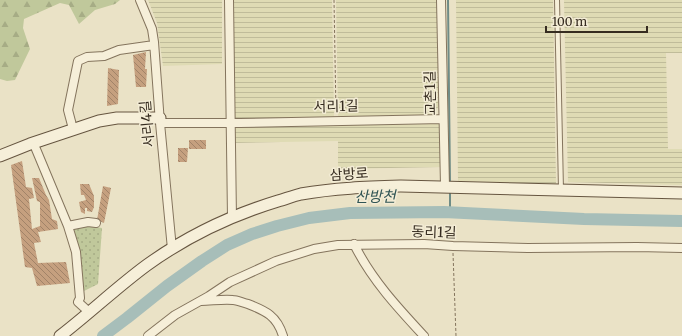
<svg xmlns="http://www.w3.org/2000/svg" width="682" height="336" font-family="Merriweather,'Noto Sans KR',serif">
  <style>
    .farmland { fill: url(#farmland-rules) }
    .forest { fill: url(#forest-firs) }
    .garden { fill: url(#garden-dots) }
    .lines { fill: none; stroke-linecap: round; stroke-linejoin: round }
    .stream { stroke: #6f8c86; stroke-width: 2 }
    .river { stroke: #a7beb9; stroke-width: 12 }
    .building { fill: url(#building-back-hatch) }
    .lane-casing { stroke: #84745d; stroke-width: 6 }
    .street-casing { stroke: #84745d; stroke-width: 10 }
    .secondary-casing { stroke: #665540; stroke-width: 13 }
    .path { stroke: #84745d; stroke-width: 1; stroke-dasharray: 3 2; stroke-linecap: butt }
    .lane { stroke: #f6efd9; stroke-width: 4 }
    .street { stroke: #f6efd9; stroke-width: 8 }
    .secondary { stroke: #f6efd9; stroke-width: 11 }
    .labels { text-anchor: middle; stroke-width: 3; stroke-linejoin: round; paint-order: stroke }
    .street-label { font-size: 14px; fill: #362c20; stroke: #f3ecd5 }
    .water-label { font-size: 15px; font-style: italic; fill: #305454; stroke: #f3ecd5 }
  </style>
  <defs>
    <pattern id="farmland-rules" width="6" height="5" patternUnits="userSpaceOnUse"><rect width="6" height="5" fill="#dfdbb4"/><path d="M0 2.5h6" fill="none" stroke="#c0bc9a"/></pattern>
    <pattern id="forest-firs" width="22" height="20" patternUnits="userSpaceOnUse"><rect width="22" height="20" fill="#c0c89b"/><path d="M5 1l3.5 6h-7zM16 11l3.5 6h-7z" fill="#a6ac85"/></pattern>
    <pattern id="garden-dots" width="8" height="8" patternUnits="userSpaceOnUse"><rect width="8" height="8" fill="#c0c89b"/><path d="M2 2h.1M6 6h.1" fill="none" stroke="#a6ac85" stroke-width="1.8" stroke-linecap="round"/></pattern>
    <pattern id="building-back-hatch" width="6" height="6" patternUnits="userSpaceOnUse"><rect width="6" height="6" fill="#c5a07f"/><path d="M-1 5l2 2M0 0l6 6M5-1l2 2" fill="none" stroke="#a18368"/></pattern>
  </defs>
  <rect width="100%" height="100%" fill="#eae2c6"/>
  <!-- farmland -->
  <path class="farmland" d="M148 0H222V64L163 66 157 23Z
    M232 0H332L334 118 234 121Z
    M336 0H438V107L435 113 429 115 339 118 338 115Z
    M456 0H553L556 184 458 181Z
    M564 0H682V53H666L668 149H682V185L568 182Z
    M439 124 441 167 338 169V141L233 143V127Z"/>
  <!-- forest -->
  <path class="forest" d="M0 0H120L115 4 95 10 79 24 69 5 60 3 24 19 23 28 30 49 15 80 7 81 0 79Z"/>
  <!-- garden -->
  <path class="garden" d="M89 226 102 228 98 284 84 291 79 251 72 228Z"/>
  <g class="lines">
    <!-- stream -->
    <path class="stream" d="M448 0 450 183
      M450 191V212"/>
    <!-- river -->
    <path class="river" d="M103 336 127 318 167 286 202 261 227 245 252 234 277 226 309 218 350 213 444 212 584 219 682 221"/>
  </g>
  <!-- building -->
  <path class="building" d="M146 52 145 69H147L146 87H136L133 55Z
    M108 68 119 70 118 104 107 106Z
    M189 140H206V149H189Z
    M178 148H188L187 162H178Z
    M22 161 26 187 32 188 34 198 29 199 32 229 40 226V202L37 201 32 178H39L46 195 49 200 52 219 57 221 58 229 38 232 41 242 34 243 38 263 66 262 70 283 37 286 32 268 25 267 11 165Z
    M80 184H89L94 196V207L92 212 87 211V208H85V214L81 212 79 202 86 200 84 195H81Z
    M103 186 111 188 104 223 97 220Z"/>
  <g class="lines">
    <!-- lane casing -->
    <g class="lane-casing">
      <path id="lane" d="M557 0 561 190"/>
    </g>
    <!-- street casing -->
    <g class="street-casing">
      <path id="street" d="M140 0 152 29 154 42 160 123 172 249
        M229 0 232 218
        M441 0 445 186
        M160 123H240L443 119
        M73 129 68 110 78 61 87 57 104 56 119 50 154 45
        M33 142 68 226 76 252 80 298 78 302 89 312
        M68 226 88 222 96 223
        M354 244C371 279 398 308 424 336
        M201 301C211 301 222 299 233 300 237 300 243 303 248 304 266 311 277 316 283 336
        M148 336 175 315 209 296 230 282 276 261 314 249 338 245 424 244 453 246 528 248 637 247 682 248"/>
    </g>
    <!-- secondary casing -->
    <g class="secondary-casing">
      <path id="secondary" d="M0 156 30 144 99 121 117 118H160
        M60 336C90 313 117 287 147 265 186 237 232 215 278 201 285 199 293 196 301 194 334 188 368 187 401 186L682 193"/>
    </g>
    <!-- path -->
    <path class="path" d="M334 0 336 113
      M453 253 456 336"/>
    <!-- lane -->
    <use href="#lane" class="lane"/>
    <!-- street -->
    <use href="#street" class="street"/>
    <!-- secondary -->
    <use href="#secondary" class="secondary"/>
  </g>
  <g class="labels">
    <!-- street labels -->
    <g class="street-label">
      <text transform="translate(430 93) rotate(-91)" y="5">교촌1길</text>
      <text transform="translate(336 106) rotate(-1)" y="5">서리1길</text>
      <text transform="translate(147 124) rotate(-95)" y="5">서리4길</text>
      <text transform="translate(349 174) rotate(-4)" y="5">삼방로</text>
      <text transform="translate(434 232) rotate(2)" y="5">동리1길</text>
    </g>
    <!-- water labels -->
    <g class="water-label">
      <text transform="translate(375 197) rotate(-1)" y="5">산방천</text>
    </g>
  </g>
  <!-- scale -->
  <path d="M546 26v6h101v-6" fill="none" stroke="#362c20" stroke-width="2"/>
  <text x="552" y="26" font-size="12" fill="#362c20" stroke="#f3ecd5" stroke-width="3" paint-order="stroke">100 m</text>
</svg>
